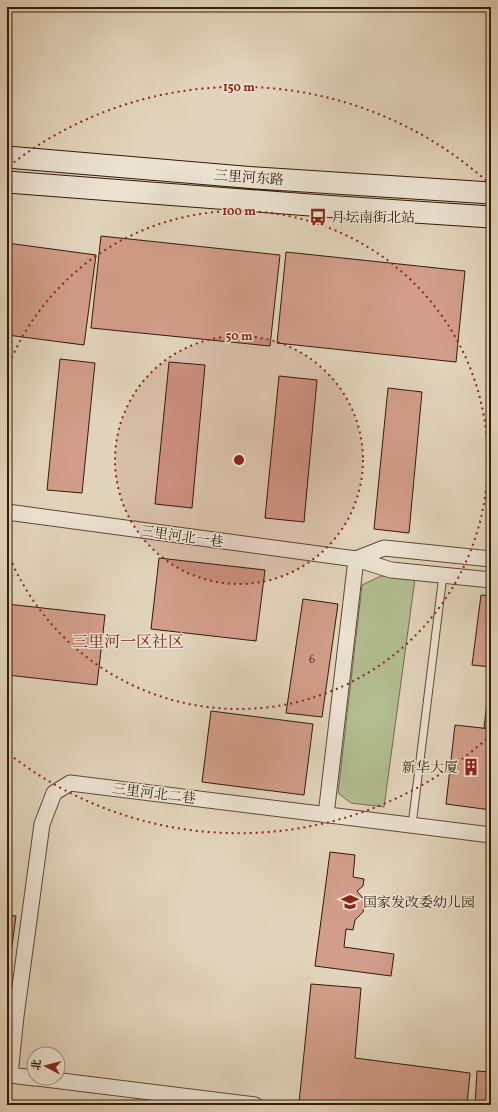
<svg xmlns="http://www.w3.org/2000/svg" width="498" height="1112" font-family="Vollkorn,'Noto Serif SC',serif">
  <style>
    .green { fill: #b2bd91; stroke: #736c4c }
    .building { fill: #d29d8a; stroke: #341b06 }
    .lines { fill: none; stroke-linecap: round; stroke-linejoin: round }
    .service-casing { stroke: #604934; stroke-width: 9 }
    .minor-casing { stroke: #604934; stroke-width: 17 }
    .secondary-casing { stroke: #341b06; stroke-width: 23 }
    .service { stroke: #ece3d3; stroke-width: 7 }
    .minor { stroke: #ece3d3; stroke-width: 15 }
    .secondary { stroke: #ece3d3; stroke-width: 21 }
    .ring { fill: none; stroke: #8f2418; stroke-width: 2; stroke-dasharray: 2 4 }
    .labels { text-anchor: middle; stroke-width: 3; stroke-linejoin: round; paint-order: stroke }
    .number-label { font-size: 12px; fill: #5c3c27 }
    .street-label { font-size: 14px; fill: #341b06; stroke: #ece3d3 }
    .poi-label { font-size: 14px; fill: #341b06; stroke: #ece3d3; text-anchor: start }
    .quarter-label { font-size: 16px; fill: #7a1f14; stroke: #ece3d3 }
    .centre { fill: #8f2418; stroke: #ece3d3; stroke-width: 2 }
    .ring-label { font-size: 12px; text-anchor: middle; font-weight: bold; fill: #8f2418; stroke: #ece3d3; stroke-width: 3; stroke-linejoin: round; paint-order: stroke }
  </style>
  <rect width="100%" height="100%" fill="#e2d4bc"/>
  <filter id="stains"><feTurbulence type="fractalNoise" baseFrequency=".005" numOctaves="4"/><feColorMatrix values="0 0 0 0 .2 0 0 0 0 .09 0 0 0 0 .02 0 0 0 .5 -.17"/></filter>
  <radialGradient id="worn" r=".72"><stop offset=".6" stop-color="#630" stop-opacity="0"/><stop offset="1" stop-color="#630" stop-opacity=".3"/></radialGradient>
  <!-- green -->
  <path class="green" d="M381 576 415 579 384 807 351 803 338 793 362 585Z"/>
  <!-- building -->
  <path class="building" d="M101 236 280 255 270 346 91 328Z
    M7 243 96 255 84 345 7 335Z
    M286 252 465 271 456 362 277 343Z
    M60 359 95 363 82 493 47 490Z
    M169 362 205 365 192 508 155 504Z
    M279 376 317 380 304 522 265 518Z
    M388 388 422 392 409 533 374 529Z
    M159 558 265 570 256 641 151 629Z
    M481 595 491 596V667L472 665Z
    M303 599 338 604 322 717 286 713Z
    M7 604 105 615 97 685 7 675Z
    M491 668V729L484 728Z
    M211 711 313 724 304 795 202 782Z
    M455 725 491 729V810L446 804Z
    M330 852 355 855 353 877 364 879 363 886 357 891 365 901 363 912 355 920 353 930 346 929 344 947 394 954 391 976 315 966Z
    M7 915 16 916 7 983Z
    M311 984 361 988 355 1058 470 1073 467 1105H320L299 1103Z
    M477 1071 491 1072V1105H475Z"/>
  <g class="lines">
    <!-- service casing -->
    <g class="service-casing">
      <path id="service" d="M412 825 443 575"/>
    </g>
    <!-- minor casing -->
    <g class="minor-casing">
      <path id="minor" d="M7 512 356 559 391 570 491 580
        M356 559 384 548 491 559
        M326 815 356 559
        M7 1014 16 1016 42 824 54 793 70 783 491 835
        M16 1016 10 1075 34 1078
        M37 1078 255 1105"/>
    </g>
    <!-- secondary casing -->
    <g class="secondary-casing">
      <path id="secondary" d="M7 157 257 178 491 193
        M7 182 323 206 491 217"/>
    </g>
    <!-- service -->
    <use href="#service" class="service"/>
    <!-- minor -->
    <use href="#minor" class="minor"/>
    <!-- secondary -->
    <use href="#secondary" class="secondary"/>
  </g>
  <!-- distance rings -->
  <circle cx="239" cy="460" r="124" fill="#8f2418" fill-opacity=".12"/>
  <g class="ring">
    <circle cx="239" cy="460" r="124"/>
    <path d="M7 369A249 249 0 1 1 7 551"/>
    <path d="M491 735A373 373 0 0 1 9 754M9 166A373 373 0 0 1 491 185"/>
  </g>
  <!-- icons -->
  <defs>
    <g id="bus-bare" transform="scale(1.38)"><path d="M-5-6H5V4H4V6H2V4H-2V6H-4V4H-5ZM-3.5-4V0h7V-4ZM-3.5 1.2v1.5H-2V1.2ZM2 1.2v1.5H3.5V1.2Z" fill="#8f2418" stroke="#ece3d3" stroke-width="2.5" paint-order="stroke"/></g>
    <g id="building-bare" transform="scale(1.38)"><path d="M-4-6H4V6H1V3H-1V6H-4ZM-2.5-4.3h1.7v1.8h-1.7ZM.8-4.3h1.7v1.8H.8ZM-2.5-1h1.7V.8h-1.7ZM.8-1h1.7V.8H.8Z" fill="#8f2418" stroke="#ece3d3" stroke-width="2.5" paint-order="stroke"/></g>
    <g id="school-bare" transform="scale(1.38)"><path d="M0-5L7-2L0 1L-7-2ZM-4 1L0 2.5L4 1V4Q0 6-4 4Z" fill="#8f2418" stroke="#ece3d3" stroke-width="2.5" paint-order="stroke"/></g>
  </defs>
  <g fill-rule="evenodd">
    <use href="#bus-bare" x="318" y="217"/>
    <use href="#building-bare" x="471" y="767"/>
    <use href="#school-bare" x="350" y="902"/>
  </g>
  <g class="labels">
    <!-- number labels -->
    <g class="number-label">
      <text x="312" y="663">6</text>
    </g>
    <!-- street labels -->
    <g class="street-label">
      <text transform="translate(249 177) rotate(4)" y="5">三里河东路</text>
      <text transform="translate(182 536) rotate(8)" y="5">三里河北一巷</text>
      <text transform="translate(154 793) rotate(7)" y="5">三里河北二巷</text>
    </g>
    <!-- poi labels -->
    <g class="poi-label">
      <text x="331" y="222">月坛南街北站</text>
      <text x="458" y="772" text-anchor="end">新华大厦</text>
      <text x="363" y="907">国家发改委幼儿园</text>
    </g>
    <!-- quarter labels -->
    <g class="quarter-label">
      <text x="128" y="647">三里河一区社区</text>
    </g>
  </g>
  <circle cx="239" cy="460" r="6" class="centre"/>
  <g class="ring-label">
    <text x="239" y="91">150 m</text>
    <text x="239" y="215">100 m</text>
    <text x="239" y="340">50 m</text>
  </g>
  <!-- margin -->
  <rect width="498" height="1112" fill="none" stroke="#e2d4bc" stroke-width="24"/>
  <rect x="8" y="8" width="482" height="1096" fill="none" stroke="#341b06" stroke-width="2"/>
  <rect x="12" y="12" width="474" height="1088" fill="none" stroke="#341b06"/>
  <!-- north arrow -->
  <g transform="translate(46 1066) rotate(277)"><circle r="19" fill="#ece3d3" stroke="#a29381"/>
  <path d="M0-3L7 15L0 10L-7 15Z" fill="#8f2418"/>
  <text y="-6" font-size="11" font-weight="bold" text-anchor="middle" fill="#341b06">北</text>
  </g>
  <rect width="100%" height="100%" filter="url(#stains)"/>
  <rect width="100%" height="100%" fill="url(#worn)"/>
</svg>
